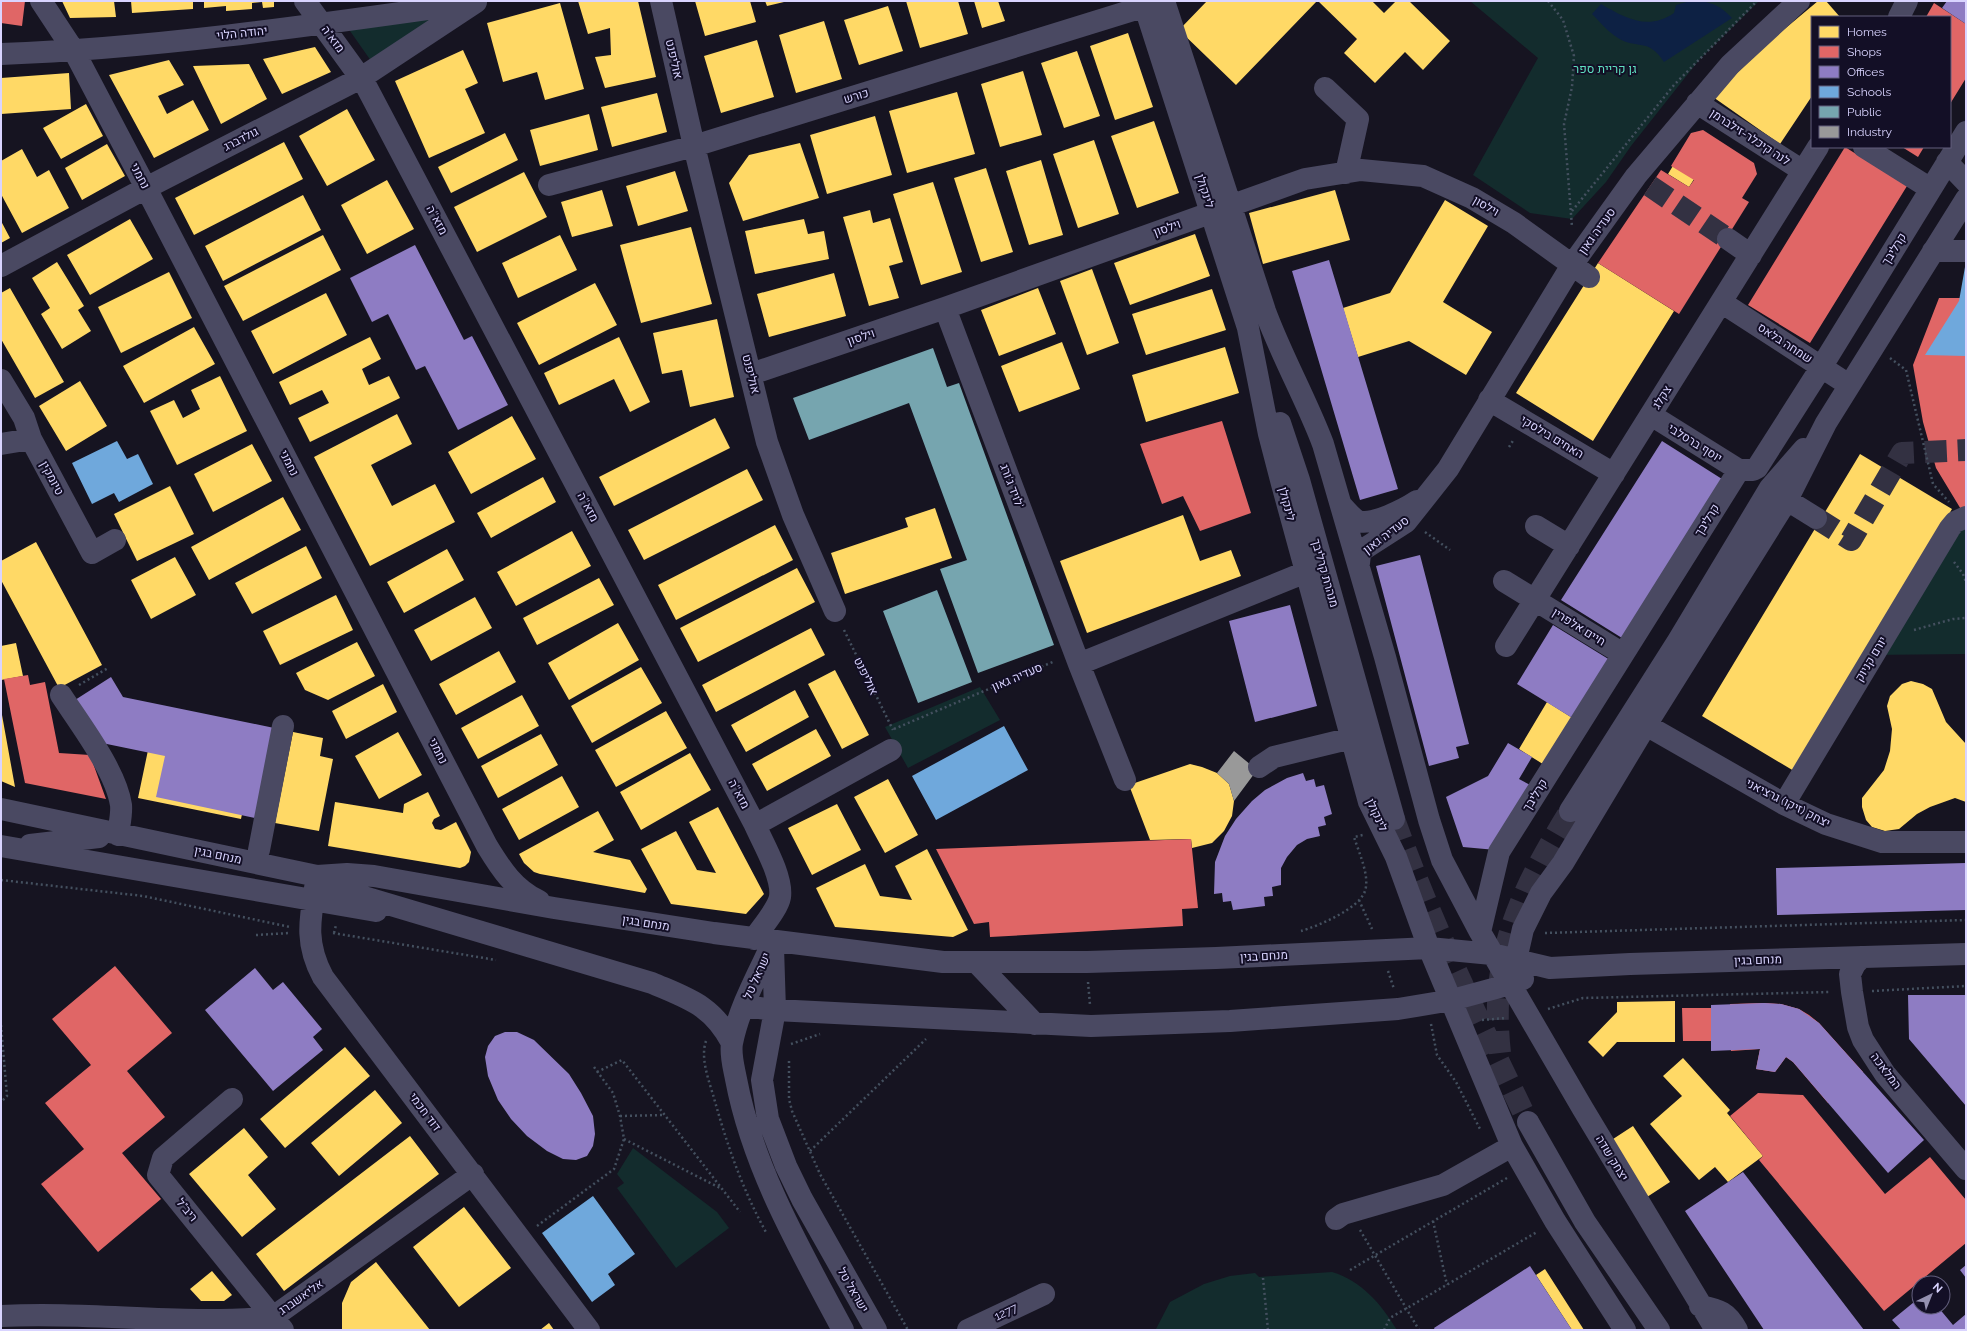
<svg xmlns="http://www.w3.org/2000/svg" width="1967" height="1331" font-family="Raleway,Heebo,sans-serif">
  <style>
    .green { fill: #132c2d }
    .water { fill: #0d2144 }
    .homes { fill: #ffd966 }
    .shops { fill: #e06666 }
    .offices { fill: #8e7cc3 }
    .schools { fill: #6fa8dc }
    .public { fill: #76a5af }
    .industry { fill: #999 }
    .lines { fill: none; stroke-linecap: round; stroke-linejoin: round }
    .minor-tunnel { stroke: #333142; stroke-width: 22; stroke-dasharray: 22 11; stroke-linecap: butt }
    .path { stroke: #44505f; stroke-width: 2.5; stroke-dasharray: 2 3; stroke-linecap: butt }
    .minor { stroke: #4a4962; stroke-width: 22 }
    .labels { text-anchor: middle; stroke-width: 4; stroke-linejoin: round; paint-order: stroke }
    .street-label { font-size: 12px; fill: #d9d4ff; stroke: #130f26 }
    .park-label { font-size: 12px; fill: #5fe0c0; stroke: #130f26 }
  </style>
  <rect width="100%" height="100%" fill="#161421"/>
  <!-- green -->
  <path class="green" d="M1470 1H1759L1699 60 1631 146 1606 182 1572 219 1530 213 1473 175 1538 58Z
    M476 2 376 68 343 21Z
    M1966 515V654L1868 655Z
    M980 687 1000 720 908 768 885 727Z
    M633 1148 717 1212 729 1228 676 1268 617 1188 624 1183 617 1174Z
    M1332 1272C1362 1281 1381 1304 1397 1330L1156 1329 1170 1302 1204 1284 1230 1276 1255 1273 1259 1277Z"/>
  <!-- water -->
  <path class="water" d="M1690 1C1709 1 1719 4 1732 18L1664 62C1648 37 1637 50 1618 38 1608 32 1600 22 1592 14L1601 4C1625 18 1648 31 1674 13L1676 5Z"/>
  <!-- homes -->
  <path class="homes" d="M62 1H114L116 17 70 18Z
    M131 1H193V9L132 13Z
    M204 1H274V7L263 8 262 2 252 3V9L226 11V6L204 8Z
    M578 1H638L656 77 605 88 595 57 611 55 610 28 588 34Z
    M695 1H750L756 22 705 36Z
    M765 1H784V2L767 6Z
    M906 1H958L968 34 920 48Z
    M974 1H998L1005 21 982 28Z
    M1207 1H1317L1236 85 1179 30Z
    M1318 1H1372L1384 13 1396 1H1409L1450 41 1423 70 1405 52 1375 83 1344 53 1357 39Z
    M1818 1H1826L1840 17H1812V96L1780 144 1713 97 1762 48Z
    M560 3 584 89 545 100 537 72 503 82 487 23Z
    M888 6 903 51 859 65 844 20Z
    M824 21 842 79 796 93 779 35Z
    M1128 33 1153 107 1115 120 1090 46Z
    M757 40 774 97 721 113 704 56Z
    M315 47 331 72 282 94 263 59Z
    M463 50 478 83 465 89 485 133 429 158 395 81Z
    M1077 51 1100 116 1064 128 1041 63Z
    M169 60 184 85 158 96 167 114 193 100 209 130 154 158 109 75Z
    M249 64 267 99 221 124 193 66Z
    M1023 71 1042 135 1000 147 981 84Z
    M69 73 71 109 1 114V78Z
    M957 92 975 154 907 173 889 111Z
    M657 93 667 132 612 147 601 107Z
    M86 104 103 136 61 159 43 128Z
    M347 109 375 160 327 186 299 136Z
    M589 114 598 150 540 166 530 130Z
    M875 116 892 175 827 194 810 135Z
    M1154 121 1179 193 1137 208 1111 136Z
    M505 133 518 160 451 193 438 167Z
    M1094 140 1119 214 1078 228 1053 154Z
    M284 142 303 179 194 235 175 198Z
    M800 143 819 198 743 221 729 183 749 155Z
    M107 144 125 176 82 200 65 168Z
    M22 149 37 177 49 170 69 208 22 233 1 194V161Z
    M1682 151 1703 165 1689 187 1668 174Z
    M1041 160 1063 235 1029 245 1006 171Z
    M986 168 1013 252 981 262 954 178Z
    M675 171 688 211 638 226 626 186Z
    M524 172 547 217 477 252 454 207Z
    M387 180 414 229 367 254 341 205Z
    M933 182 962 272 921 285 893 194Z
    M602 190 613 226 572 237 561 202Z
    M1335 190 1350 240 1263 264 1249 213Z
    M303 195 321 230 223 281 205 246Z
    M1445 200 1488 226 1443 302 1492 332 1466 375 1409 341 1358 357 1343 308 1390 293Z
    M870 210 873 223 890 218 903 262 889 266 899 298 869 306 843 217Z
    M130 219 153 259 90 295 67 255Z
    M804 219 808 234 824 231 829 259 755 274 745 231Z
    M1 221 10 238 1 243Z
    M691 227 712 304 641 323 620 245Z
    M1195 234 1210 276 1130 305 1114 263Z
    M323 235 341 270 243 321 224 286Z
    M560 235 577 270 518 298 502 263Z
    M57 262 84 306 78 310 91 331 62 349 41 314 50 308 32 278Z
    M1598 263 1674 311 1593 441 1516 393Z
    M1092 269 1119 343 1087 355 1060 281Z
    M169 272 192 318 121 353 98 307Z
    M834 273 846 316 769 337 757 294Z
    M595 283 617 325 539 365 517 323Z
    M10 288 64 382 35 398 1 339V293Z
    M1038 288 1056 334 999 356 981 310Z
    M1212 289 1226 330 1146 355 1132 314Z
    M326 293 347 335 273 374 251 331Z
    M717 319 734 397 690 407 682 370 662 374 653 333Z
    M194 327 215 364 144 403 123 366Z
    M370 337 381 359 362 369 369 385 389 376 400 398 310 442 298 418 329 403 322 390 290 405 279 382Z
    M619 337 650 402 630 412 614 379 559 405 544 373Z
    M1062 342 1080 389 1019 412 1001 366Z
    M1225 347 1239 393 1146 422 1132 375Z
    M220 376 247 431 177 465 150 411 174 400 183 418 200 409 191 390Z
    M80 381 107 426 66 451 39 406Z
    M397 414 412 444 371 465 392 506 435 484 455 522 370 566 314 457Z
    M512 416 536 459 471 494 448 452Z
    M715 418 730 448 614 506 599 477Z
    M252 444 272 481 213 512 194 474Z
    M1860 454 1952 509 1794 771 1702 716Z
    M747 469 763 500 644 560 628 530Z
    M543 477 556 502 491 538 477 513Z
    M170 486 194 534 137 561 114 514Z
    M283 497 301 530 209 580 191 547Z
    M935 508 952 558 845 594 831 553 908 527 905 518Z
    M1183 515 1200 561 1231 550 1241 576 1087 633 1060 561Z
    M775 525 793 560 676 620 658 585Z
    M572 531 591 566 516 606 497 572Z
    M36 542 102 665 59 688 1 580V561Z
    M306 546 322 578 252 614 235 583Z
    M447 549 464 580 404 613 387 582Z
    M175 557 196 595 151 619 131 580Z
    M797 568 815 602 698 662 680 628Z
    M599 578 614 605 537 645 523 618Z
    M336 595 353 630 280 665 263 631Z
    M475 597 492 628 431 661 414 630Z
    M618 623 639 660 569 700 548 663Z
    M811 628 825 655 716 712 702 685Z
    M357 642 375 676 328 700 305 690 296 673Z
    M16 643 23 676 1 680V646Z
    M499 651 516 682 456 715 439 684Z
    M641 667 662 703 592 743 571 706Z
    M835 670 869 735 842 749 808 684Z
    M1911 681 1923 684 1932 689 1946 722 1966 744V802L1955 798 1930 807 1917 814 1899 829 1885 831 1872 827 1866 820 1862 807V798L1884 770 1890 751 1892 729 1887 706 1890 696 1902 684Z
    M383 684 397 712 346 739 332 711Z
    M795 690 809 717 746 752 731 725Z
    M522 695 539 726 478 759 461 728Z
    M1547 702 1574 719 1546 766 1519 749Z
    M666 711 687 748 616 787 595 750Z
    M156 712 259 734 241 819 138 798Z
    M2 715 15 787 1 781Z
    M816 729 831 756 767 791 752 764Z
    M293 732 323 738 320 756 333 759 319 831 275 823Z
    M398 732 422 775 379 799 355 756Z
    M541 734 558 765 498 798 481 766Z
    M690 753 711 790 641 830 620 792Z
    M1190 764 1202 767 1217 773 1229 784 1234 801 1232 816 1224 831 1212 843 1192 848 1191 839 1150 840 1129 785Z
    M562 776 579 807 519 840 502 809Z
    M888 779 918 835 885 853 854 797Z
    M428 792 440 816 434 819 432 823 435 829 441 830 456 822 471 852 469 862 465 866 460 868 328 846 335 802 403 813 404 804Z
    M837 804 861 850 812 875 788 828Z
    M718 807 764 894 746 914 671 904 641 849 676 831 697 870 716 873 689 822Z
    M598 811 614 840 593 852 630 860 647 889 645 893 540 874 534 872 524 863 519 854Z
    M927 849 968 930 953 937 835 927 816 888 865 864 880 896 912 900 895 866Z
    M1675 1001V1042H1617L1603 1057 1588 1042 1617 1012V1002Z
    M345 1047 370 1076 285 1148 260 1119Z
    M1683 1058 1730 1110 1727 1113 1763 1156 1728 1182 1715 1167 1699 1180 1650 1124 1682 1096 1663 1076Z
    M375 1090 402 1123 339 1176 311 1143Z
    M1633 1126 1670 1182 1647 1197 1610 1141Z
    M244 1128 268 1157 248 1175 276 1209 242 1237 189 1174Z
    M410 1136 439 1174 284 1291 256 1254Z
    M464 1207 511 1268 459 1307 413 1247Z
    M376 1262 430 1330H342V1303L351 1282Z
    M1545 1269 1584 1330H1572L1536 1275Z
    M212 1271 232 1295 224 1301H201L190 1289Z
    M549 1323 554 1330H540Z"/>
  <!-- shops -->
  <path class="shops" d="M1 1H25L22 26 1 23Z
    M1934 3 1966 24V78L1950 104V17H1926Z
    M1703 130 1754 163 1757 174 1742 198 1749 202 1679 314 1598 263 1661 170 1689 187 1694 180 1671 166 1691 133Z
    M1845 147 1907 186 1810 343 1748 305Z
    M1902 147H1924L1918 157Z
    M1939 298H1966V510L1962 511 1936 468 1923 422 1913 365Z
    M1222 421 1251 513 1200 531 1183 496 1162 504 1140 444Z
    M28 675 30 685 45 682 59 753 90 755 106 799 25 783 4 679Z
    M1191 839 1198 908 1182 909 1183 926 990 937 989 922 974 924 936 849Z
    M115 966 172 1033 127 1071 165 1117 122 1153 161 1199 98 1252 41 1184 84 1149 45 1103 91 1065 52 1019Z
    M1764 1003 1781 1004 1799 1009 1809 1015 1819 1023 1863 1072 1828 1103 1793 1062 1786 1057 1775 1072 1756 1069 1760 1049 1731 1051 1730 1004Z
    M1682 1008H1711V1041H1683Z
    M1758 1093 1803 1095 1885 1194 1930 1157 1966 1200V1243L1884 1311 1759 1160 1763 1156 1730 1116Z"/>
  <!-- offices -->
  <path class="offices" d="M1947 1H1966V24L1942 8Z
    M415 245 464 340 472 336 508 405 458 430 425 366 416 370 388 314 372 322 350 278Z
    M1329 260 1398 489 1360 500 1292 271Z
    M1662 441 1722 479 1622 638 1561 600Z
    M1420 555 1469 744 1456 747 1459 758 1429 766 1376 566Z
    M1290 605 1317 706 1255 722 1229 621Z
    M1553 625 1610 660 1574 719 1517 684Z
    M111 677 123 697 279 729 260 819 156 797 165 756 102 743 75 700Z
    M1508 743 1532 757 1519 779 1534 787 1496 850 1463 847 1446 797 1488 776Z
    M1303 773 1306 781 1314 779 1316 787 1324 785 1332 814 1324 817 1326 825 1318 827 1320 836 1307 839 1297 845 1287 857 1281 868V885L1272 887 1273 896 1264 897 1265 906 1233 910 1231 901 1223 902 1222 893 1214 894 1215 862 1225 836 1236 819 1252 801 1265 790 1287 778Z
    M1966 863V910L1777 915 1776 868Z
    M255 968 273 990 283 982 322 1029 313 1037 323 1050 273 1091 205 1010Z
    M1908 995H1966V1106L1909 1039Z
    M1764 1003 1781 1004 1799 1009 1819 1023 1924 1140 1888 1173 1793 1062 1786 1057 1775 1072 1756 1069 1760 1049 1711 1051V1005Z
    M505 1032H517L534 1040 569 1074 581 1093 593 1116 595 1134 593 1146 587 1156 576 1160 563 1159 547 1151 527 1136 511 1119 498 1100 488 1076 485 1057 488 1046 495 1036Z
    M1743 1172 1864 1330H1764L1685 1211Z
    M1966 1265V1278L1960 1270Z
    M1530 1266 1572 1330H1435L1434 1328Z
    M1919 1298V1307H1938L1953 1325 1966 1314V1330H1901L1892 1320Z"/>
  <!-- schools -->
  <path class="schools" d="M1965 267 1966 356 1925 355 1959 301Z
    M117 441 127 459 138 454 153 484 119 502 114 493 92 504 72 463Z
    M1004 726 1028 770 936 820 912 776Z
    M593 1196 635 1254 608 1274 615 1285 592 1302 542 1233Z"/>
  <!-- public -->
  <path class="public" d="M933 348 947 387 959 383 1054 645 978 673 940 569 967 560 909 403 809 440 793 398Z
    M937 590 972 682 918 703 883 611Z"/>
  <!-- industry -->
  <path class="industry" d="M1234 751 1257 770 1234 801 1229 784 1217 773Z"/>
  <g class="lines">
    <!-- minor-tunnel -->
    <path class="minor-tunnel" d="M1650 186 1728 239
      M1816 518 1851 540 1902 453 1966 450
      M1394 819C1432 925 1479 1021 1528 1122
      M1500 1053C1489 955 1520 892 1570 811"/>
    <!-- path -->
    <path class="path" d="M1548 1 1563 20 1574 56 1572 87 1564 124 1572 227
      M1572 211 1674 85 1757 1
      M1890 358 1906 370 1933 484 1949 502
      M1509 447 1514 439
      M1425 532 1450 550
      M1954 562 1963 574 1966 582
      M844 630 893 730
      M1914 630 1953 619 1966 618
      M79 685 108 668
      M894 729 1055 661
      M1 880 143 896 290 927
      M1359 900 1372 929
      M1301 931C1318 926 1359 909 1365 891 1370 876 1359 853 1354 837L1363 835
      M333 933 496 960
      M334 933 336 925
      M1545 933 1966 920
      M256 935 290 933
      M1388 971 1394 989
      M1088 982 1090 1005
      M1872 991 1966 986
      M1548 1009 1583 998 1831 992
      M1482 1020 1506 1018
      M1431 1024 1437 1055 1456 1082 1481 1131
      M1 1025 7 1096 1 1102
      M706 1041C700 1058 709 1081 714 1098 727 1145 743 1191 767 1234
      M791 1044 820 1034
      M789 1061V1099L792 1111 820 1174 908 1330
      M597 1072 622 1060 740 1212
      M620 1116 664 1115
      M624 1139 720 1188
      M810 1151 926 1039
      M1433 1221 1447 1285
      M537 1226 614 1169 624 1139 620 1116 613 1093 594 1067
      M1360 1230 1419 1330
      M1350 1270 1507 1178
      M1263 1278 1268 1330
      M1384 1330 1390 1318 1537 1232"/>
    <!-- minor -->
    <path class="minor" d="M41 1 74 51 146 188 487 846C501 869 514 889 539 901
      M305 1 365 84 755 825C763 843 783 877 780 897 778 909 761 928 754 939
      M661 1 694 146 767 442 793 515 835 611
      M1143 1 1248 328 1269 434 1282 484 1369 802 1396 857 1429 948 1512 1146 1555 1221 1625 1330
      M1164 1 1265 311C1282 357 1306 399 1323 444L1385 657 1429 820 1442 860 1480 932 1583 1109 1716 1330
      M1899 17 1907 1
      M1 54C158 48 315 25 471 3
      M1325 88 1358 119 1346 173
      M1697 103 1803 171
      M1864 147 1931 189
      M1947 162 1966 182
      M549 185 694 146 1159 2
      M1728 239 1751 255
      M1933 251H1966
      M1 266 146 188 361 78 476 2
      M1721 302 1849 385
      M945 308 1079 664 1125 780
      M751 374 945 308 1305 179 1361 170 1423 176 1472 198 1514 223 1589 277
      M1 380 24 418 31 439 92 553 115 540
      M1489 400 1614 474
      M1651 415 1739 470H1753L1757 468 1822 366 1966 132
      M1280 423 1299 480 1394 819
      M1 444 31 439
      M1787 500 1816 518
      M1342 506C1347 511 1352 518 1358 521 1372 526 1405 509 1417 501
      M1536 526 1569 546
      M1359 563 1360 554 1364 549 1406 522 1448 469 1572 265 1636 176 1730 65 1799 1
      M1504 581 1623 654
      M1506 646 1818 147
      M1079 664 1306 572
      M61 695C80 724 116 771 121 805 122 814 119 826 118 835
      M1646 725 1784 804 1826 824 1882 842H1966
      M1259 767 1274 757 1352 738
      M1784 804 1950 528 1955 522 1966 517
      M1 809 317 876 364 897 652 983C689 999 712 1005 732 1043
      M1570 811 1678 641 1770 488 1804 449
      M755 825 891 750
      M30 845 99 837
      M1 846 376 911
      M259 850 283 726
      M317 876 347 874 374 876 554 908 714 933 943 962H1087L1216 958 1429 948 1492 954 1550 968 1630 964 1966 954
      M317 876C311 915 303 940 323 977L589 1330
      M1480 932 1499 852 1739 470
      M773 942C758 974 739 1008 732 1043 730 1055 734 1068 736 1079 753 1169 801 1251 843 1330
      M773 947 775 1010 762 1080 768 1119 786 1166 802 1199 876 1330
      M1862 957 1855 964 1850 974 1852 992 1858 1027 1863 1040 1885 1074 1966 1169
      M976 962 1035 1024
      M1513 973 1523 929 1541 893 1563 863 1646 725 1787 500 1826 423 1966 199
      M744 1006 775 1010 1091 1026 1230 1021 1398 1009 1452 1000 1511 984 1523 979
      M232 1099 163 1158 158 1175 283 1330
      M1528 1122 1585 1222 1659 1330
      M1336 1219 1343 1214 1443 1185 1512 1146
      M1700 1306C1720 1310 1727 1312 1737 1330
      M1 1316C92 1311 182 1326 273 1317L473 1174
      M968 1330 1044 1294"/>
  </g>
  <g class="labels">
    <!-- street labels -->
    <g class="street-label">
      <text transform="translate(242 33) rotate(-6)" y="4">יהודה הלוי</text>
      <text transform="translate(333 39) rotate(54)" y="4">מזא"ה</text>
      <text transform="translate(674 59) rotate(77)" y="4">אוליפנט</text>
      <text transform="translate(856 96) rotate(-17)" y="4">כורש</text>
      <text transform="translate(1750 137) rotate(33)" y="4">לנה קיכלר-זילברמן</text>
      <text transform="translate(241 139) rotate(-27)" y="4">גולדברג</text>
      <text transform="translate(140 176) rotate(62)" y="4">נחמני</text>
      <text transform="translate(1205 191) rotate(72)" y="4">לינקולן</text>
      <text transform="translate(1486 206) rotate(30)" y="4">וילסון</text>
      <text transform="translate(437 220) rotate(62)" y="4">מזא''ה</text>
      <text transform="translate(1167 228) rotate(-20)" y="4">וילסון</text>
      <text transform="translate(1597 231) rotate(-54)" y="4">סעדיה גאון</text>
      <text transform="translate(1894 249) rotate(-58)" y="4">קרליבך</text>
      <text transform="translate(861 337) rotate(-19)" y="4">וילסון</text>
      <text transform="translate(1785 343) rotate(33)" y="4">שמחה בלאס</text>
      <text transform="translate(751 374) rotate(76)" y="4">אוליפנט</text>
      <text transform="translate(1662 397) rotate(-58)" y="4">צקלג</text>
      <text transform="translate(1552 437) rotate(31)" y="4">האחים בילסקי</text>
      <text transform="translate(1695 443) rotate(32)" y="4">יוסף ברסלבי</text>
      <text transform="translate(289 463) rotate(63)" y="4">נחמני</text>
      <text transform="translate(52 478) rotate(62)" y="4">טיומקין</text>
      <text transform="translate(1012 486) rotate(69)" y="4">לויד ג'ורג'</text>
      <text transform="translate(1287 504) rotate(75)" y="4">לינקולן</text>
      <text transform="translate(588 507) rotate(62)" y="4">מזא''ה</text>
      <text transform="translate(1707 520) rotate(-58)" y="4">קרליבך</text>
      <text transform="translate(1386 535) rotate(-37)" y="4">סעדיה גאון</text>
      <text transform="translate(1325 573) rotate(74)" y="4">מנהרת קרליבך</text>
      <text transform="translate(1579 627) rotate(32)" y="4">חיים אלפרין</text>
      <text transform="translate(1871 659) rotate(-59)" y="4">יורם קניוק</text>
      <text transform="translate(866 676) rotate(64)" y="4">אוליפנט</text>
      <text transform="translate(1017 677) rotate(-23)" y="4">סעדיה גאון</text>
      <text transform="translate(438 751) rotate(63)" y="4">נחמני</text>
      <text transform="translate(739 794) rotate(62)" y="4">מזא''ה</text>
      <text transform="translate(1535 795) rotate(-58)" y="4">קרליבך</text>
      <text transform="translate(1788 803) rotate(27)" y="4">יצחק (זיקו) גרציאני</text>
      <text transform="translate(1377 815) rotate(65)" y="4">לינקולן</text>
      <text transform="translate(218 855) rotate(12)" y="4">מנחם בגין</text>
      <text transform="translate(646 923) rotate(9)" y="4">מנחם בגין</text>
      <text transform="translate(1264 956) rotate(-3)" y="4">מנחם בגין</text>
      <text transform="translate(1758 960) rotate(-2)" y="4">מנחם בגין</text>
      <text transform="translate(757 976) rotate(-66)" y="4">ישראל טל</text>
      <text transform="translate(1886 1071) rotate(53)" y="4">המלאכה</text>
      <text transform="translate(425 1112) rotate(53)" y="4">דוד חכמי</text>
      <text transform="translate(1612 1158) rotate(59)" y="4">יצחק שדה</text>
      <text transform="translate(187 1210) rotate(51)" y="4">ריב"ל</text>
      <text transform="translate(853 1290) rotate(60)" y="4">ישראל טל</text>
      <text transform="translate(301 1297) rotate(-35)" y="4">אליאשברג</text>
      <text transform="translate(1006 1312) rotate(-25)" y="4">1277</text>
    </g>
    <!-- park labels -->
    <g class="park-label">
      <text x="1605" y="73">גן קריית ספר</text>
    </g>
  </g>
  <!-- border -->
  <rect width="1967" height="1331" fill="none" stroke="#d9d4ff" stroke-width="4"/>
  <!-- legend -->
  <rect x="1811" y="16" width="140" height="132" fill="#130f26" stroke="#625e7d"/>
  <rect x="1819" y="26" width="20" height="12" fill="#ffd966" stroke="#625e7d"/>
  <text x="1847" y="36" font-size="12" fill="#d9d4ff">Homes</text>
  <rect x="1819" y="46" width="20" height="12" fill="#e06666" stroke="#625e7d"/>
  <text x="1847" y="56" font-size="12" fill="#d9d4ff">Shops</text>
  <rect x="1819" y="66" width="20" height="12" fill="#8e7cc3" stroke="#625e7d"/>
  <text x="1847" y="76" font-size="12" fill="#d9d4ff">Offices</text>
  <rect x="1819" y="86" width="20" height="12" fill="#6fa8dc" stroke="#625e7d"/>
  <text x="1847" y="96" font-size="12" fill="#d9d4ff">Schools</text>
  <rect x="1819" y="106" width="20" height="12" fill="#76a5af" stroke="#625e7d"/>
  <text x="1847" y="116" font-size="12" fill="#d9d4ff">Public</text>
  <rect x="1819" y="126" width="20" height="12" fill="#999999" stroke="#625e7d"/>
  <text x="1847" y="136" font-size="12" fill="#d9d4ff">Industry</text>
  <!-- north arrow -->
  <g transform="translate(1931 1295) rotate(43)"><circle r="19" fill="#130f26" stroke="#625e7d"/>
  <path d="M0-3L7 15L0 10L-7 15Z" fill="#9591b1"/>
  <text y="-6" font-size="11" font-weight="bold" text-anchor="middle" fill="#d9d4ff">N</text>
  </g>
</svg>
